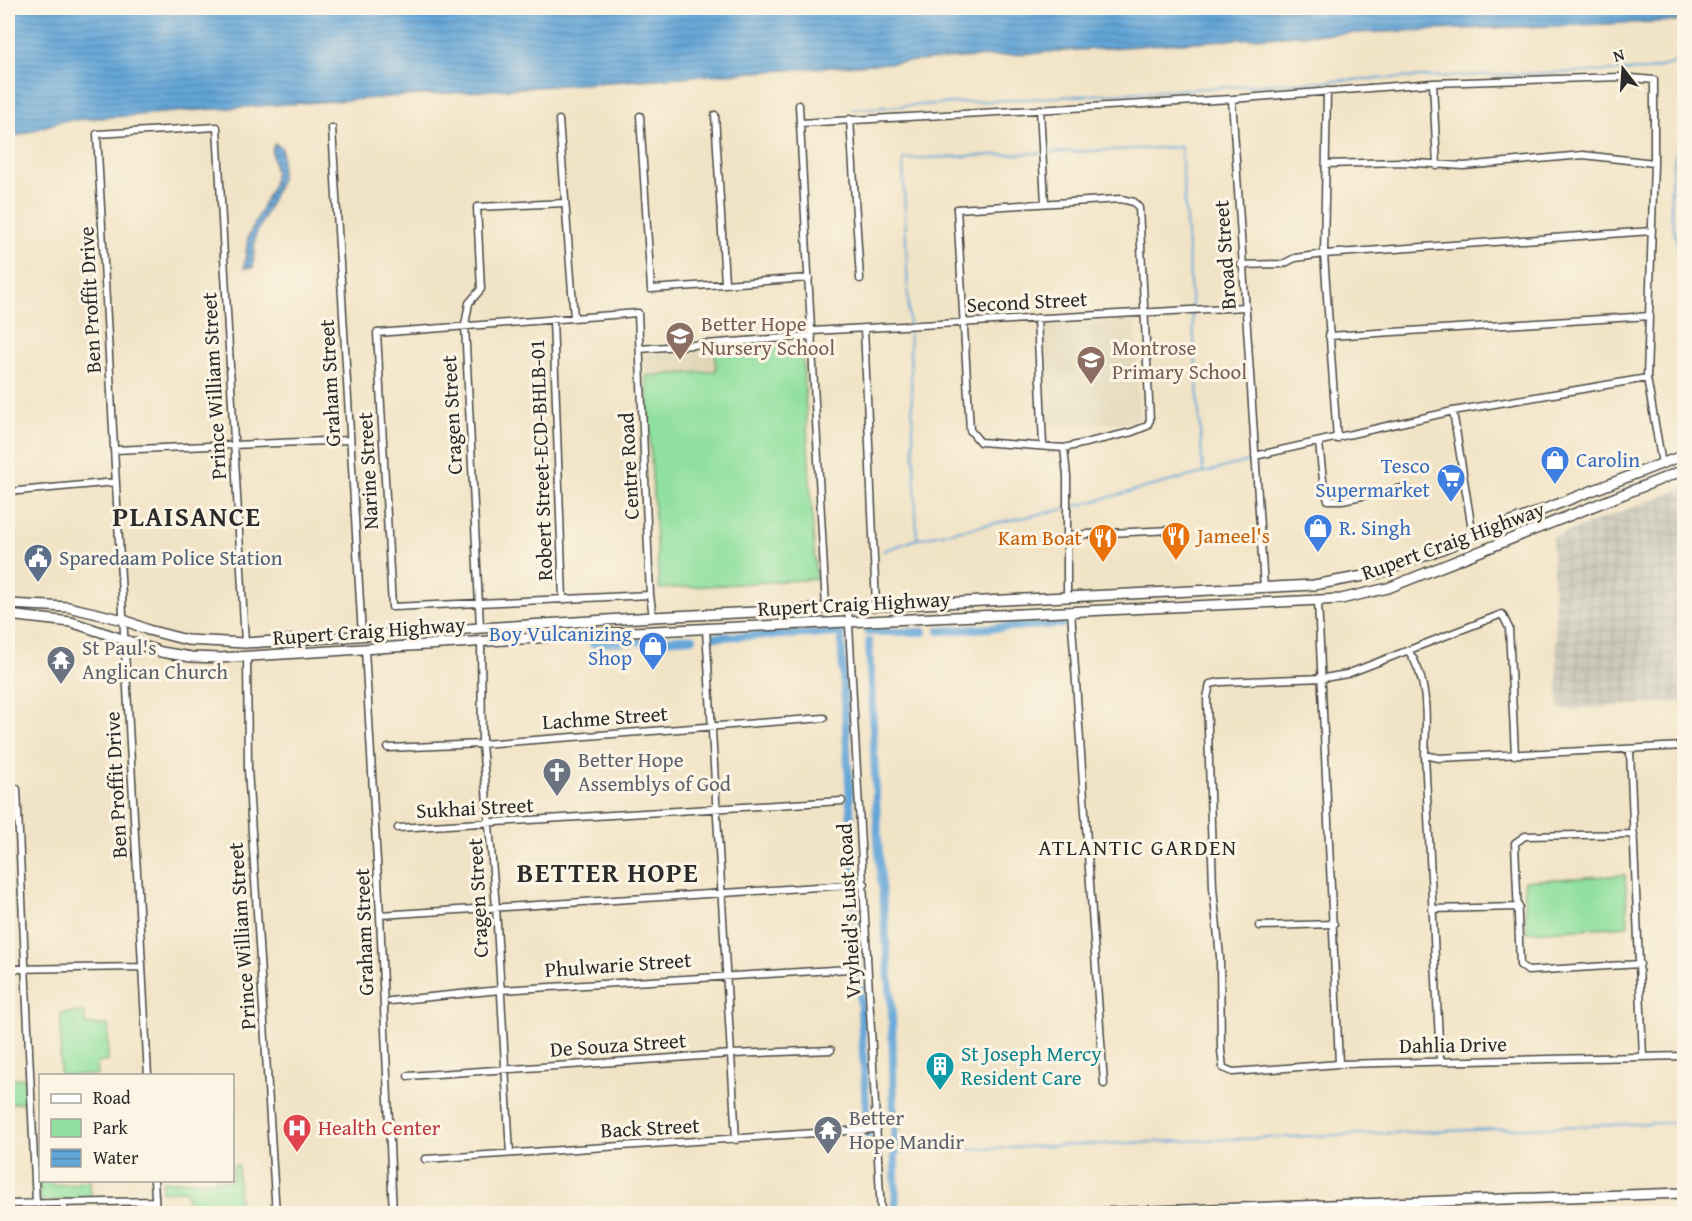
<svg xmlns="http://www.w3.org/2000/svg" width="1692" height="1221" font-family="'Gentium Book Plus',serif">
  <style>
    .built { fill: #ded4b4 }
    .industrial { fill: url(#industrial-grid) }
    .green { fill: #90e09f; stroke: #5e8665; stroke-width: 1.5 }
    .water { fill: url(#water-rules); stroke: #476882; stroke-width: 1.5 }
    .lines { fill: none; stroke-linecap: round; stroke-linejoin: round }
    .stream { stroke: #63a6d8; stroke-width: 2 }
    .canal { stroke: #63a6d8; stroke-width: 8 }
    .street-casing { stroke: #494742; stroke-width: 9 }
    .secondary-casing { stroke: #494742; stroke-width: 12 }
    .primary-casing { stroke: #494742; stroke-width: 12 }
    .street { stroke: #fff; stroke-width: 6 }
    .secondary { stroke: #fff; stroke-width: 9 }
    .primary { stroke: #fff; stroke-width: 9 }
    .labels { text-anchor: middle; stroke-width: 6; stroke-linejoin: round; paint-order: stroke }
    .street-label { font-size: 21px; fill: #2b2b2b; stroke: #fcf5e5 }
    .education-label { font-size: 21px; fill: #785e54; stroke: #fcf5e5; text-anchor: start }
    .shop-label { font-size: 21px; fill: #366cbe; stroke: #fcf5e5; text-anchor: start }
    .food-label { font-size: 21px; fill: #c56008; stroke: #fcf5e5; text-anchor: start }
    .service-label { font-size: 21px; fill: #4e5e75; stroke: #fcf5e5; text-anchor: start }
    .worship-label { font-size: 21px; fill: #5b616d; stroke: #fcf5e5; text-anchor: start }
    .culture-label { font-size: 21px; fill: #0d838f; stroke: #fcf5e5; text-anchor: start }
    .health-label { font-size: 21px; fill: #be3a42; stroke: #fcf5e5; text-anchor: start }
    .neighbourhood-label { font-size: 22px; letter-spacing: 1.5px; fill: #2b2b2b; stroke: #fcf5e5 }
    .district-label { font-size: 27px; font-weight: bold; letter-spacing: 1.5px; fill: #2b2b2b; stroke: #fcf5e5 }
  </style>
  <defs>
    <pattern id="industrial-grid" width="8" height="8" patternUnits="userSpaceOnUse" patternTransform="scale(1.5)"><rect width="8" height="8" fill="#c7c5b8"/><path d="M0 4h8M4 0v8" fill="none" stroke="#aba99e"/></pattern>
    <pattern id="water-rules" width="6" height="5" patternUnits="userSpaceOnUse" patternTransform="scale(1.5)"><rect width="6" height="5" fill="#63a6d8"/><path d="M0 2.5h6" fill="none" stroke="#5287af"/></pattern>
  </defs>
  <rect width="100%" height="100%" fill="#fcf5e5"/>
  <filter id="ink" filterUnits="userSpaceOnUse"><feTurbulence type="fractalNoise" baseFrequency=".0167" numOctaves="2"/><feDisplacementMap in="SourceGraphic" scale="12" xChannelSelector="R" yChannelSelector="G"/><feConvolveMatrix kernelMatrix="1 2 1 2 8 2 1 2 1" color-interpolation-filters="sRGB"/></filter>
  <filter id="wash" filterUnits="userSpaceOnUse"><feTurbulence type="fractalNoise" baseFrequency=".008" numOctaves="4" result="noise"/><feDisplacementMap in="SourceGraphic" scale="24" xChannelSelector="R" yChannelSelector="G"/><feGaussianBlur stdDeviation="1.35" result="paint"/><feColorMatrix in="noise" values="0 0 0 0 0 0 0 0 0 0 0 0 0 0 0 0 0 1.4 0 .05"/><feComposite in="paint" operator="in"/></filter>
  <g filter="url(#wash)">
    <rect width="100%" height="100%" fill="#f1e3c5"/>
    <!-- built -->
    <path class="built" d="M1135 320 1139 417 1134 422 1047 425 1040 324Z
      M715 349 716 371 646 376 645 354Z"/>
    <!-- industrial -->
    <path class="industrial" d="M1684 488V701L1559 710 1552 538Z"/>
    <!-- green -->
    <path class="green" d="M802 344 816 579 659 589 646 376 716 371 715 349Z
      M9 487 14 584H8V488Z
      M1625 875 1628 926 1527 932 1524 881Z
      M85 1012V1024L108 1025V1061L97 1063 98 1075H60L61 1013Z
      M25 1078 26 1103H8V1079Z
      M38 1140H40V1180L49 1181 50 1185 77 1184 78 1181H90L91 1200 40 1201Z
      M233 1165H238L239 1213H189L186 1190 162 1192V1181L232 1180Z"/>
    <!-- water -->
    <path class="water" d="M8 8H1684V21L1297 35 200 110 61 121 8 139Z
      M275 143 282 149 281 179 255 237 253 267 244 268 248 238 273 184 275 173 272 151Z"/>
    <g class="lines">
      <!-- stream -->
      <path class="stream" d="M853 109 1362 79 1648 70 1676 63 1684 67
        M1683 265C1669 223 1664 174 1684 133
        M1203 472 1181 147 903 159 917 539 1060 510 1253 460
        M883 551 917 539
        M894 1152 1684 1122"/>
      <!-- canal -->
      <path class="canal" d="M939 631 1062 624
        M868 632H923
        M712 637 841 633 868 1146
        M869 642 878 841 892 1013 896 1214
        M593 644 693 638"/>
    </g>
  </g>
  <g filter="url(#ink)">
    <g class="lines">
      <!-- street casing -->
      <g class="street-casing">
        <path id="street" d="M1433 83 1437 166
          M1327 91 1324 254 1337 439
          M1232 99 1264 588
          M799 105 826 608
          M1040 109 1045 203
          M715 115 725 283
          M640 116 651 289 809 278
          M850 119 860 279
          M559 120 574 318
          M800 123 1232 99 1433 83 1620 77 1654 80V163L1647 378 1662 464
          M332 128 362 636
          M1326 164 1401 162 1464 166 1583 155 1654 163
          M1121 199 1134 202 1139 208 1150 420 1147 426 1132 432 1064 448 980 442 970 430 957 209Z
          M1241 265 1283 264 1295 258 1324 254 1652 231
          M1037 318 1043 445
          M553 319 563 600
          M864 328 876 605
          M812 331 1245 307
          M1329 336 1650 316
          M640 349 812 336
          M1453 411 1473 536
          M1319 443 1324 489 1328 500H1342L1407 487
          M1064 448 1067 476V596
          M114 450 350 440
          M1255 456 1453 411 1647 378
          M18 491 116 482
          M1068 535 1172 530
          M650 595 392 607 377 333 638 313 650 595 653 617
          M1318 601 1339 1064
          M848 606 881 1214
          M1071 611 1104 1084
          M480 626 465 325 469 303 481 289 477 207 565 203
          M706 629 736 1140
          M481 642 482 744 496 907 510 1153
          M365 649 380 915 393 1214
          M1408 650C1430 681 1426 720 1425 755L1440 1061
          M247 657 248 769 276 1214
          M388 748 482 744 824 718
          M1630 751 1643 1057
          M1425 755 1439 758 1684 746
          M1515 755 1509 628 1502 614 1347 674 1324 678 1221 682 1210 684 1207 698 1213 888 1220 957 1221 1050 1223 1068 1233 1072 1339 1064 1684 1056
          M17 789 36 1203
          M398 828 842 801
          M1634 834 1525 836 1515 843 1520 965 1528 971 1640 964
          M1432 909 1519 907
          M380 915 865 884
          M1259 926 1334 924
          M8 969 142 967
          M390 1001 500 990 849 969
          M148 1076 97 134 217 127 245 643
          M408 1076 732 1054 831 1050
          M425 1159 877 1129
          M154 1180 156 1214
          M64 1203V1214
          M8 1204 155 1201"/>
      </g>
      <!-- secondary casing -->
      <g class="secondary-casing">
        <path id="secondary" d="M1063 1214 1684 1193"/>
      </g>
      <!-- primary casing -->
      <g class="primary-casing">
        <path id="primary" d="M8 604 68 607 124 620 148 630 187 640 245 643 653 617 1314 585 1380 573 1684 455
          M8 615 71 622 161 652 191 657 220 658 633 632 1341 599 1388 588 1684 470"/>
      </g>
      <!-- street -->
      <use href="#street" class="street"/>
      <!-- secondary -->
      <use href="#secondary" class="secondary"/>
      <!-- primary -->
      <use href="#primary" class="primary"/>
    </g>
  </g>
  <!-- icons -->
  <defs>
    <g id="school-pin" transform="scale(1.5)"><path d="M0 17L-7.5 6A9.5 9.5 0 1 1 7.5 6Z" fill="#8d6e63" stroke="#fcf5e5"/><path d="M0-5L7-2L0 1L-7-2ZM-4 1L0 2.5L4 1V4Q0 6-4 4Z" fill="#fff"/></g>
    <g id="shop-pin" transform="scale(1.5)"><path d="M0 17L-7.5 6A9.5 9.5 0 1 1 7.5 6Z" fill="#3f7fe0" stroke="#fcf5e5"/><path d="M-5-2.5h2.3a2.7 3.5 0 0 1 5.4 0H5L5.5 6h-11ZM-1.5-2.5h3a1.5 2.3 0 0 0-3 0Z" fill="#fff"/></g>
    <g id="supermarket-pin" transform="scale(1.5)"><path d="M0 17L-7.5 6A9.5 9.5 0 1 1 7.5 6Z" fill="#3f7fe0" stroke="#fcf5e5"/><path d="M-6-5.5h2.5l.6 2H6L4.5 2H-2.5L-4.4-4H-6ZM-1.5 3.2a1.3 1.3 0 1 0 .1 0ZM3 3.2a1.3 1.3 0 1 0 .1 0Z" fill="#fff"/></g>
    <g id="restaurant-pin" transform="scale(1.5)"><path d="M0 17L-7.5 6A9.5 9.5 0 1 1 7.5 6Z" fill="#e8710a" stroke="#fcf5e5"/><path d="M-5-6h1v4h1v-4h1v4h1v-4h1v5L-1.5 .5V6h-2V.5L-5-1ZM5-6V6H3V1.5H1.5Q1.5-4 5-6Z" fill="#fff"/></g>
    <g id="civic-pin" transform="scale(1.5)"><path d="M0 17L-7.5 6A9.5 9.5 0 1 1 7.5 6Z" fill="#5c6f8a" stroke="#fcf5e5"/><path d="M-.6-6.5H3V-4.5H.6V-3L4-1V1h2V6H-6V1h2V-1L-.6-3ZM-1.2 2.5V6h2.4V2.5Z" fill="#fff"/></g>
    <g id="temple-pin" transform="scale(1.5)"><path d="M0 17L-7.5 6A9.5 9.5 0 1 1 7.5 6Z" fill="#6b7280" stroke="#fcf5e5"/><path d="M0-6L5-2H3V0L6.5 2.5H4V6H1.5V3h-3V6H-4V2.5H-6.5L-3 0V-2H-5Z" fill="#fff"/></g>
    <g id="church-pin" transform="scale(1.5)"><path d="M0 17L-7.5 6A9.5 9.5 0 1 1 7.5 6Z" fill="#6b7280" stroke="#fcf5e5"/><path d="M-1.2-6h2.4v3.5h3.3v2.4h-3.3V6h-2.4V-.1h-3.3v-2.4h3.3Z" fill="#fff"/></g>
    <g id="building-pin" transform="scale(1.5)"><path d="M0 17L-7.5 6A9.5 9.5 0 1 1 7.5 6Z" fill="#0f9aa8" stroke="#fcf5e5"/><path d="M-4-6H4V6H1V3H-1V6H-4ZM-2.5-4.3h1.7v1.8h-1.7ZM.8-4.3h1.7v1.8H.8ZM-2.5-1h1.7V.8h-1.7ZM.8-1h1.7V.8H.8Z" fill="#fff"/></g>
    <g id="hospital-pin" transform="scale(1.5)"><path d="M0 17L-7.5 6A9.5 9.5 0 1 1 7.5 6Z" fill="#e0444e" stroke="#fcf5e5"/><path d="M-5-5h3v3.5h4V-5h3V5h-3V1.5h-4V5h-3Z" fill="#fff"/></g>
  </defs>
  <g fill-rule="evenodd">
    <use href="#school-pin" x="680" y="336"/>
    <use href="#school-pin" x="1091" y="360"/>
    <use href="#shop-pin" x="1555" y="460"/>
    <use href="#supermarket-pin" x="1451" y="478"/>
    <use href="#shop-pin" x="1318" y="528"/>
    <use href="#restaurant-pin" x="1176" y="536"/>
    <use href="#restaurant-pin" x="1103" y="538"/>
    <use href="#civic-pin" x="38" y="558"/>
    <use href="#shop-pin" x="653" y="646"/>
    <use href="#temple-pin" x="61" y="660"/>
    <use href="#church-pin" x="557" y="772"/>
    <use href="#building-pin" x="940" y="1066"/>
    <use href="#hospital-pin" x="297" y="1128"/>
    <use href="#temple-pin" x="828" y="1130"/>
  </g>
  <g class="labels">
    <!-- street labels -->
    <g class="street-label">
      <text transform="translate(1225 255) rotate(-94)" y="7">Broad Street</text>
      <text transform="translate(90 300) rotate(-93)" y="7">Ben Proffit Drive</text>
      <text transform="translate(1027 302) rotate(-3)" y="7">Second Street</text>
      <text transform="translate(330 383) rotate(-93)" y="7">Graham Street</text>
      <text transform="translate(214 386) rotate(-93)" y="7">Prince William Street</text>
      <text transform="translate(452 415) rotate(-93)" y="7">Cragen Street</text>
      <text transform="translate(541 460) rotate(-92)" y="7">Robert Street-ECD-BHLB-01</text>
      <text transform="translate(629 466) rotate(-93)" y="7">Centre Road</text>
      <text transform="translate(368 471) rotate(-93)" y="7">Narine Street</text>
      <text transform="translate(1453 541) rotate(-20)" y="7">Rupert Craig Highway</text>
      <text transform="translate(854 604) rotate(-3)" y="7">Rupert Craig Highway</text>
      <text transform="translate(369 631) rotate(-4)" y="7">Rupert Craig Highway</text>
      <text transform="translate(605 718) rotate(-4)" y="7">Lachme Street</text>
      <text transform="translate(116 785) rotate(-93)" y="7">Ben Proffit Drive</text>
      <text transform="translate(475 808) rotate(-3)" y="7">Sukhai Street</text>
      <text transform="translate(478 898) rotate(-93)" y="7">Cragen Street</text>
      <text transform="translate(849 911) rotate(-93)" y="7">Vryheid's Lust Road</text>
      <text transform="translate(364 932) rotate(-92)" y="7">Graham Street</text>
      <text transform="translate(242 936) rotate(-94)" y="7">Prince William Street</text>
      <text transform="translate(618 965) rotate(-4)" y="7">Phulwarie Street</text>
      <text transform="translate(618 1045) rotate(-4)" y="7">De Souza Street</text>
      <text transform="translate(1453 1045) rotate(-1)" y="7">Dahlia Drive</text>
      <text transform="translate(650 1128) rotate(-3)" y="7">Back Street</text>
    </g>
    <!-- education labels -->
    <g class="education-label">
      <text x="701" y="331">Better Hope<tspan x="701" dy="24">Nursery School</tspan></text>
      <text x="1112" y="355">Montrose<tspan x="1112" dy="24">Primary School</tspan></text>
    </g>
    <!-- shop labels -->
    <g class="shop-label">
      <text x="1576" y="467">Carolin</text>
      <text x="1430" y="473" text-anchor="end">Tesco<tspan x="1430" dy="24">Supermarket</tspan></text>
      <text x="1339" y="535">R. Singh</text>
      <text x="632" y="641" text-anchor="end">Boy Vulcanizing<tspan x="632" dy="24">Shop</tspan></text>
    </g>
    <!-- food labels -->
    <g class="food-label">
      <text x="1197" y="543">Jameel's</text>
      <text x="1082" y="545" text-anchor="end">Kam Boat</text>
    </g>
    <!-- service labels -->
    <g class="service-label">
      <text x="59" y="565">Sparedaam Police Station</text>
    </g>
    <!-- worship labels -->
    <g class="worship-label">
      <text x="82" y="655">St Paul's<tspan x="82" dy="24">Anglican Church</tspan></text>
      <text x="578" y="767">Better Hope<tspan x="578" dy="24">Assemblys of God</tspan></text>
      <text x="849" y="1125">Better<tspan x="849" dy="24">Hope Mandir</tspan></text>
    </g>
    <!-- culture labels -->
    <g class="culture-label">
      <text x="961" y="1061">St Joseph Mercy<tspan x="961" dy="24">Resident Care</tspan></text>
    </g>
    <!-- health labels -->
    <g class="health-label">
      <text x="318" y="1135">Health Center</text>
    </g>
    <!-- neighbourhood labels -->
    <g class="neighbourhood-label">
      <text x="1138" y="855">ATLANTIC GARDEN</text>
    </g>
    <!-- district labels -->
    <g class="district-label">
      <text x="187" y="526">PLAISANCE</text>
      <text x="608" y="882">BETTER HOPE</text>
    </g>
  </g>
  <!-- margin -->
  <rect width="1692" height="1221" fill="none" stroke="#fcf5e5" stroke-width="30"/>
  <!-- legend -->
  <rect x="39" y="1074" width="195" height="108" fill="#fcf5e5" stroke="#a8a49b" stroke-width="1.5"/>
  <rect x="51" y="1094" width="30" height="9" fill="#ffffff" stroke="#a8a49b" stroke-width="1.5"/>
  <text x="93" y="1104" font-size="18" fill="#2b2b2b">Road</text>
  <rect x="51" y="1119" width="30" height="18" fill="#90e09f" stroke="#a8a49b" stroke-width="1.5"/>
  <text x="93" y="1134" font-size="18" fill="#2b2b2b">Park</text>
  <rect x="51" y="1149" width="30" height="18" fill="url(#water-rules)" stroke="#a8a49b" stroke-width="1.5"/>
  <text x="93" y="1164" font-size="18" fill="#2b2b2b">Water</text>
  <!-- north arrow -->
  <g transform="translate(1623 69) rotate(343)" stroke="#fcf5e5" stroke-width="4.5" paint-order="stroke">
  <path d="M0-4.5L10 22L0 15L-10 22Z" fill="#2b2b2b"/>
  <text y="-9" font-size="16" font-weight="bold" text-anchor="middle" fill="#2b2b2b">N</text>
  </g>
</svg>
